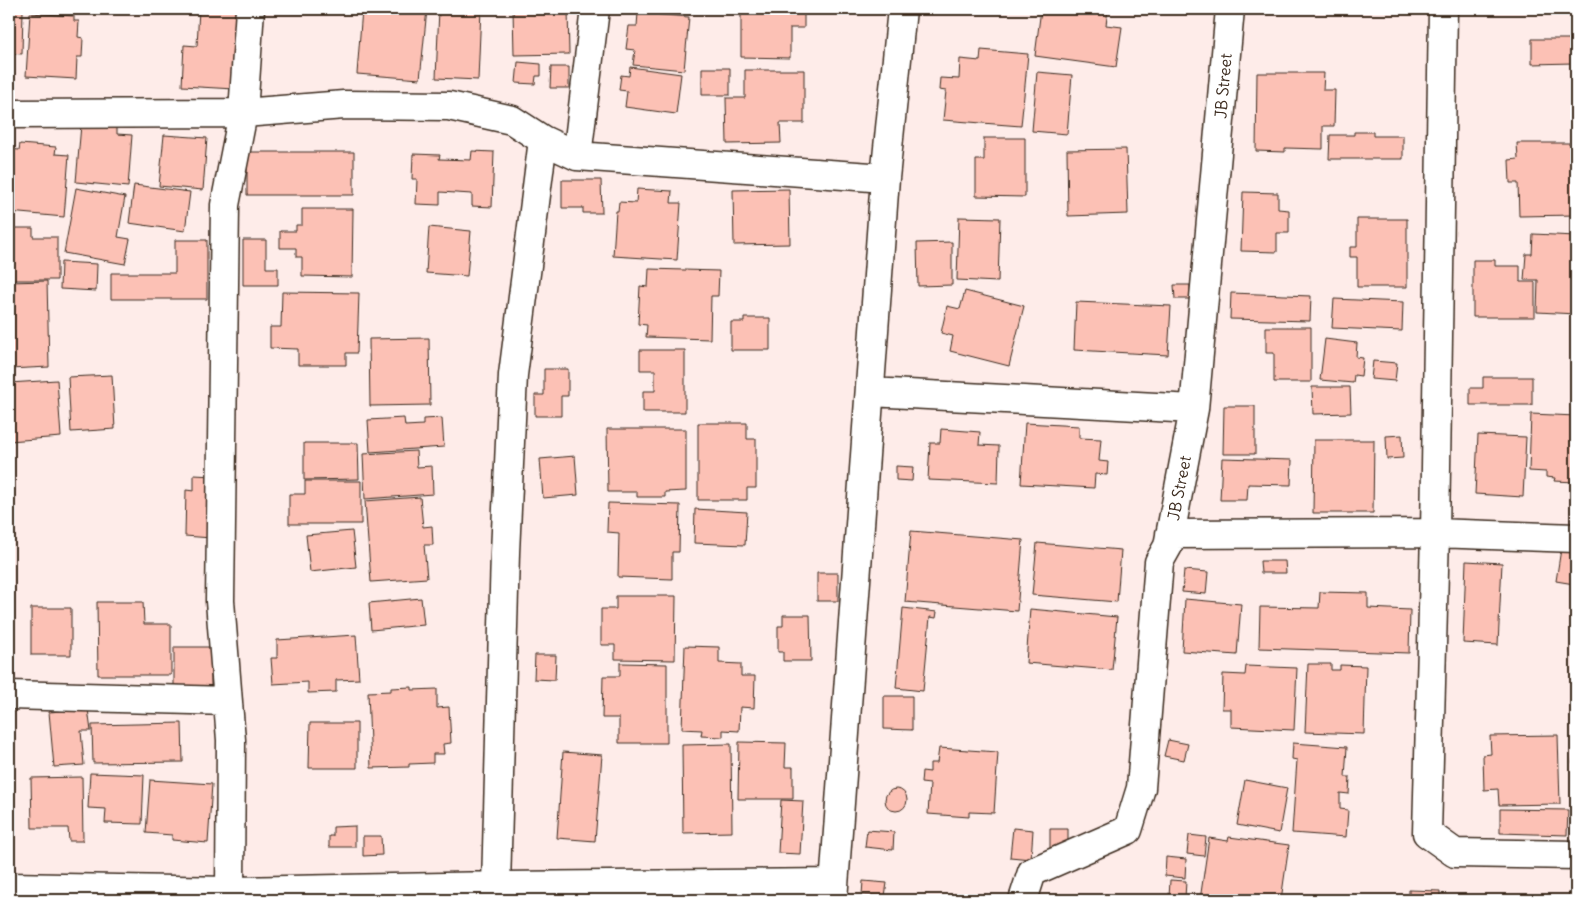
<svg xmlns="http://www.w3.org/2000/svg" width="1585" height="909" font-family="Delius,sans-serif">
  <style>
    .building { fill: #fcc1b5; stroke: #3b2a1e }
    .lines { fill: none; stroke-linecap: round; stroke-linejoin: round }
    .minor-casing { stroke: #3b2a1e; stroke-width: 31 }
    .minor { stroke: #fff; stroke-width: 28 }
    .labels { text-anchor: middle; stroke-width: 5; stroke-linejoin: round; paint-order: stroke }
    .street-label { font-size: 16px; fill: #3b2a1e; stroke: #fff }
  </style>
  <rect width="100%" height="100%" fill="#feece9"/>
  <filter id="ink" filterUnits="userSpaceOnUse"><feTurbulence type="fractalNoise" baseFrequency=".02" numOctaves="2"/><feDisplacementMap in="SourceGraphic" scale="10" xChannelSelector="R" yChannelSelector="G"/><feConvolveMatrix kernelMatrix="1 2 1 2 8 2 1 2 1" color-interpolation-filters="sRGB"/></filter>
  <g filter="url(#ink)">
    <!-- building -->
    <path class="building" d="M9 9H23L22 54 9 53Z
      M37 9H111V13H37Z
      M199 9H239L234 89 182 86 184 45 197 46Z
      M292 9H339V13H291Z
      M362 9H427L420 79 357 74Z
      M439 9H481L478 80 436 78Z
      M513 9H568L569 54 514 55Z
      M741 9H804V28H790V58L741 57Z
      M1041 9H1108L1106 25 1122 27 1116 67 1035 56Z
      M30 13 74 16V21H79L78 37 83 38 82 57H77L76 79 26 76Z
      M638 13 689 17 684 70 633 65 635 50 626 49 629 26H637Z
      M1532 39H1573V63L1532 64Z
      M981 50 1028 54 1021 126 943 120 946 91 939 90 940 78 959 79 960 59 980 61Z
      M518 62 541 64V76H536L535 84 516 83Z
      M551 67H569V88H550Z
      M630 67 681 74 676 114 625 107 627 91 619 90 621 75 629 76Z
      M702 68H730V95H702Z
      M745 70H804V123H780L781 143 727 144 726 98H745Z
      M1037 72 1072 75 1067 134 1032 131Z
      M1257 73H1324L1323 90H1335L1334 126H1323V149L1285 148V152L1256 151Z
      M81 125 117 128V134L132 135 128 187 76 182Z
      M1354 132H1373V136H1403V159H1329L1330 135H1354Z
      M164 135 207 138 203 190 159 186Z
      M984 138H1025V197L976 196V160H984Z
      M1517 143H1576V215L1519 216 1518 183H1510L1509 160 1518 159Z
      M20 144 56 147 55 154 69 155 64 217 9 212V149L19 150Z
      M1126 149 1128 214 1068 216 1067 150Z
      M472 151 494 152 492 207 472 206V194L440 192V205L416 204 417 179H412L413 154 440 155 439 159 471 160Z
      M247 152H354V195H247Z
      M562 180H601L602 213H583V208H562Z
      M134 185 190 192 185 231 129 223Z
      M76 188 125 197 118 237 130 239 125 264 64 253Z
      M637 189 672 191 671 203H681L677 260 613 256 616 211H618L619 202 636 203Z
      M789 189 790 244 734 245 733 190Z
      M1243 192 1278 193V209L1289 210V233H1277V252L1241 251Z
      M302 209H353L352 277 302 276V257H296V248H280V231H296V225H302Z
      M959 217 1000 218 998 282 957 280Z
      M1357 219H1407V287H1357V257H1350V247H1357Z
      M429 227 471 231 467 276 426 273Z
      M13 228H33V237H57V280H9V237H13Z
      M1533 234 1576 236V314L1537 312 1538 280H1524L1526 254H1532Z
      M175 240H207V299H111V273H175Z
      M243 240H266V268H278V285H243Z
      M952 242V285L918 286 917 243Z
      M1473 260H1495V266H1520V282H1535V317H1473Z
      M61 262 97 264 96 291 60 289Z
      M649 269 719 271 718 296H711L710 339 646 337 647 325 638 324 640 286 648 287Z
      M47 281 49 367 9 369V282Z
      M1174 285H1190V299H1175Z
      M965 291 1024 306 1009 366 950 351 953 336 941 333 947 306 960 309Z
      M282 292 359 293 357 353H346V365H298V349L270 348V327H281Z
      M1231 293 1311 296 1310 321 1230 319Z
      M1334 299 1403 302 1402 331 1332 328Z
      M1076 302 1171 306 1168 355 1074 350Z
      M744 318H770V350H731V322H744Z
      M1266 327H1311V382H1274V353H1266Z
      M429 338 430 405 370 406 369 339Z
      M1325 339 1357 343 1356 357 1363 358 1361 376 1354 375 1353 383 1320 380Z
      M640 350H685V412H643V391H655V370H640Z
      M1373 361 1397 363 1395 381 1371 379Z
      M544 369H568V396H561V416H535V395H544Z
      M112 375 115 429 71 432 68 377Z
      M1483 377H1532V405H1470V388H1483Z
      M57 380 61 437 9 441V383Z
      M1312 387H1350L1351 413 1313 414Z
      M1224 406H1255V454H1223Z
      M1531 414 1576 416V482L1554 481 1555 478 1546 477V472L1529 471Z
      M404 418 405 426 423 425V419L442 418 444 447 370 452 368 420Z
      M698 423H747V439H756V488H747V500H698Z
      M1025 423 1079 426V438L1101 439 1099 461 1108 462 1107 475 1095 474 1094 488 1021 484Z
      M607 429H686V491L665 492V497H637V492H608Z
      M941 429 980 432 979 445 999 446 998 483 928 480 930 443H940Z
      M1402 435 1403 458 1387 459 1386 436Z
      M1478 435 1526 437 1523 497 1475 494Z
      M1314 440H1374L1373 513H1313Z
      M304 443H358L359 479 304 480Z
      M416 451 417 467 432 466 433 494 365 499 363 454Z
      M575 456 578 495 543 498 540 459Z
      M1222 458 1292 460 1291 485 1248 484 1247 500H1220Z
      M896 466 913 467 912 481 896 480Z
      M194 475 213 476 211 538 185 536 186 490 194 491Z
      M305 481H361V524H289V494H305Z
      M420 497 423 527 432 526 433 545H424L427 578 371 582 365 501Z
      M608 503 680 505 679 552H672V579L618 577 619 533 607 532Z
      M695 509 747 512 745 545 694 543Z
      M352 531 356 567 310 572 306 535Z
      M911 531 1023 540 1017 611 905 602Z
      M1037 543 1121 550 1117 602 1032 595Z
      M1561 549 1576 552V569L1574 584 1556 581Z
      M1260 561H1285L1286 573H1261Z
      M1466 561 1502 563 1498 645 1463 643Z
      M1184 570 1208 572 1206 594 1182 592Z
      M817 573H838V601H817Z
      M1320 592 1368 593V608L1410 610 1409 653 1259 648 1260 607 1319 608Z
      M616 596H676L675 660 615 659V645H601V609H616Z
      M421 598 424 625 371 630 369 603Z
      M1185 599 1241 604 1237 655 1182 651Z
      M97 602H143L144 624H171V675H98Z
      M31 608H71V655H31Z
      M903 608 937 612 936 618 930 617 923 691 896 688Z
      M1030 609 1117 617 1112 670 1026 663Z
      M783 615H810L811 661H783V652H778V626H783Z
      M356 635 359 679 336 680V692L308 693V682L273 684 271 658H277V640Z
      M685 646 719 647V663L741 664V676H755L754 708 740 707 739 731 723 730V737L701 736 702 730 682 729Z
      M174 647H211V691L174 690Z
      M535 655H556L555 680 534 679Z
      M620 663 667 664V743H619V718H602L603 676H620Z
      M1308 664H1331V670H1340V665L1366 666 1364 734 1305 732Z
      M1246 666 1297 668 1294 730 1231 727V709H1222L1223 674 1245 675Z
      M412 687V690L437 689V708L449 707 451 743 443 744 444 754H433V763L409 764V767L371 768 368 692 391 691V688Z
      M884 696H912V730L884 729Z
      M88 709 91 731H81L84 765 54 767 49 712Z
      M182 723 183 762 93 763 92 725Z
      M310 723H357V768H309Z
      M1576 730V763H1573Z
      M1558 735 1560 804 1499 805 1498 789 1484 790 1483 755 1491 754 1490 736Z
      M1168 740 1188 744 1184 760 1164 756Z
      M739 742 786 743 785 767H793V799H738Z
      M1293 743 1347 747 1345 777H1350L1349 794 1340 793V809L1348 810 1346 837 1292 833 1297 760 1292 759Z
      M731 744 732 832 683 833 682 745Z
      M939 748 998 752 994 813 969 812V817L928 814 930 784 921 783 922 771 930 772V763H937Z
      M563 752 602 755 595 841 557 838Z
      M90 773 144 775 142 824 105 823 106 809 88 808Z
      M82 777 83 841H69L68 828H32L31 778Z
      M150 780 212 784 208 843 172 840V835L146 833Z
      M1245 780 1287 788 1279 833 1237 825Z
      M885 800a11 11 0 1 1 22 0a11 11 0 1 1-22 0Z
      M781 800 803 801 800 854 778 853Z
      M1500 809 1568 810 1567 835 1500 833Z
      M355 826V847H329V836H333V827Z
      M1013 828 1033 830 1031 859 1010 857Z
      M1050 829H1068V853H1050Z
      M867 830 894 832 893 850 865 847Z
      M1189 835 1206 837 1204 856 1187 854Z
      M363 836H381L382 855 363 856Z
      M1229 837 1289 845 1281 900H1200L1209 838 1228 841Z
      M1166 857 1186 859 1185 878 1165 876Z
      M1572 878 1576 879V900H1568Z
      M1170 880 1186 881 1185 898H1169Z
      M863 881 887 883 885 896 862 895Z
      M1409 890 1440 891V900H1409Z"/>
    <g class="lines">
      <!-- minor casing -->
      <g class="minor-casing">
        <path id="minor" d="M1443 9 1435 533 1427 833 1455 853 1576 855
          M9 114 243 113 344 105 449 106 512 120 543 140 577 156 885 178
          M577 156 595 9
          M870 392 1194 409
          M1170 534 1435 533 1576 538
          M9 695 228 701
          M496 886 505 553 513 375 543 140
          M9 887 230 891 496 886 834 883
          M230 891 231 740 220 601 225 205 243 113 250 9
          M833 900 885 178 902 9
          M1023 900 1032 872 1128 830 1141 788 1159 562 1168 546 1194 409 1230 9"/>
      </g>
      <!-- minor -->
      <use href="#minor" class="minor"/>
    </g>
  </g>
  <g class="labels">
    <!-- street labels -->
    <g class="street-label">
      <text transform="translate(1223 86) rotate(-85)" y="6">JB Street</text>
      <text transform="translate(1179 488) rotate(-79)" y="6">JB Street</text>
    </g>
  </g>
  <!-- margin -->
  <rect width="1585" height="909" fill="none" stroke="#fff" stroke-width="30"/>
  <rect x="15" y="15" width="1555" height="879" fill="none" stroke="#3b2a1e" stroke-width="2" filter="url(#ink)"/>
</svg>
